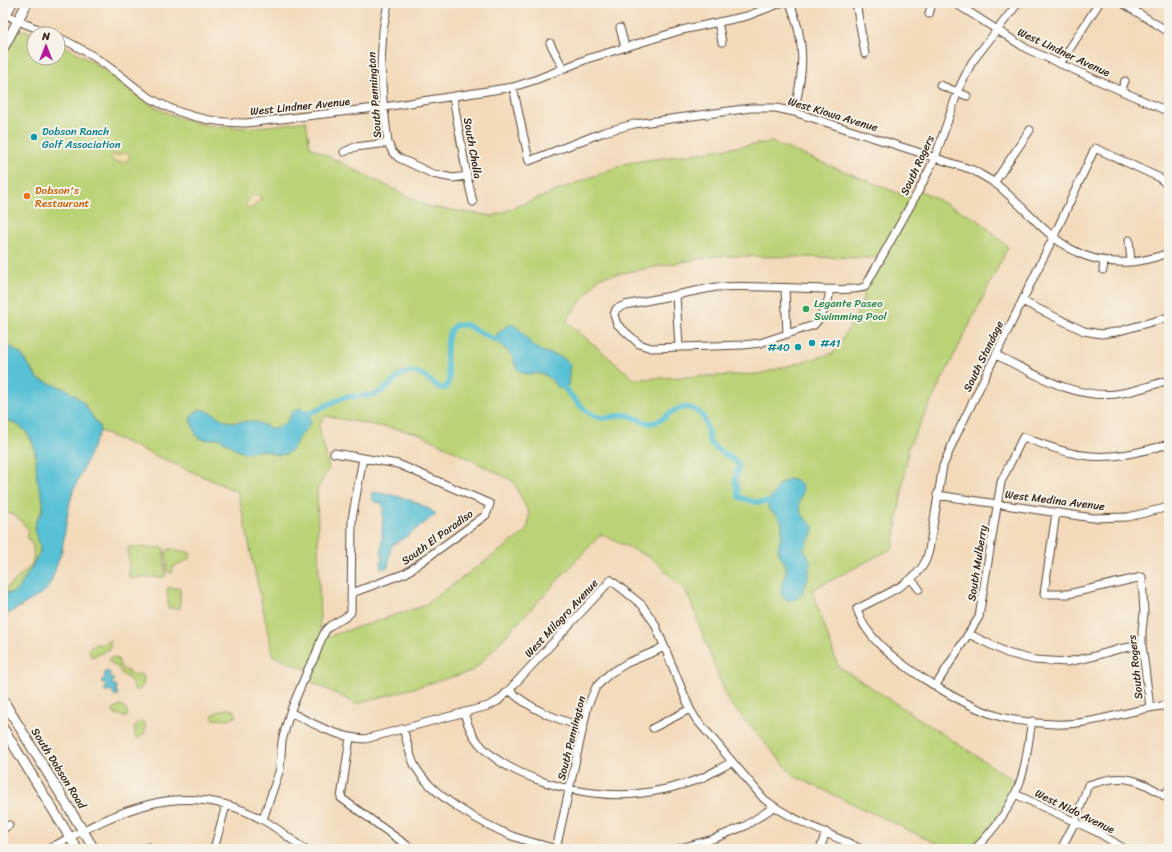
<svg xmlns="http://www.w3.org/2000/svg" width="1172" height="852" font-family="Sriracha,sans-serif">
  <style>
    .green { fill: #bbd377; stroke: #7b7e4a; fill-rule: evenodd }
    .sand { fill: #eeda9e; stroke: #94825e }
    .water { fill: #59c1d6; stroke: #4a767a }
    .lines { fill: none; stroke-linecap: round; stroke-linejoin: round }
    .canal { stroke: #59c1d6; stroke-width: 5.5 }
    .minor-casing { stroke: #574435; stroke-width: 9 }
    .major-casing { stroke: #574435; stroke-width: 11 }
    .minor { stroke: #fff; stroke-width: 7 }
    .major { stroke: #fff; stroke-width: 9 }
    .culture-dot { fill: #0f9aa8; stroke: #f7f3e8; stroke-width: 1.5 }
    .food-dot { fill: #e8710a; stroke: #f7f3e8; stroke-width: 1.5 }
    .leisure-dot { fill: #2e9e5b; stroke: #f7f3e8; stroke-width: 1.5 }
    .labels { text-anchor: middle; stroke-width: 4; stroke-linejoin: round; paint-order: stroke }
    .street-label { font-size: 11px; fill: #3b2a1e; stroke: #f7f3e8 }
    .culture-label { font-size: 11px; fill: #0d838f; stroke: #f7f3e8; text-anchor: start }
    .food-label { font-size: 11px; fill: #c56008; stroke: #f7f3e8; text-anchor: start }
    .leisure-label { font-size: 11px; fill: #27864d; stroke: #f7f3e8; text-anchor: start }
  </style>
  <rect width="100%" height="100%" fill="#f7f3e8"/>
  <filter id="ink" filterUnits="userSpaceOnUse"><feTurbulence type="fractalNoise" baseFrequency=".025" numOctaves="2"/><feDisplacementMap in="SourceGraphic" scale="8" xChannelSelector="R" yChannelSelector="G"/><feConvolveMatrix kernelMatrix="1 2 1 2 8 2 1 2 1" color-interpolation-filters="sRGB"/></filter>
  <filter id="wash" filterUnits="userSpaceOnUse"><feTurbulence type="fractalNoise" baseFrequency=".012" numOctaves="4" result="noise"/><feDisplacementMap in="SourceGraphic" scale="16" xChannelSelector="R" yChannelSelector="G"/><feGaussianBlur stdDeviation="0.9" result="paint"/><feColorMatrix in="noise" values="0 0 0 0 0 0 0 0 0 0 0 0 0 0 0 0 0 1.4 0 .05"/><feComposite in="paint" operator="in"/></filter>
  <g filter="url(#wash)">
    <rect width="100%" height="100%" fill="#f3daba"/>
    <!-- green -->
    <path class="green" d="M24 30 35 34 34 58H58V43C75 51 92 61 108 73 118 81 128 90 139 97 193 134 244 131 306 121L310 147 429 207 493 216 627 163 771 142 913 199 919 190 978 220 1008 247 909 446 893 548 812 590 838 666 1015 781C1005 806 991 831 970 849H948L794 776 728 701 687 593 653 559 601 534 473 671 357 704 308 680 311 671 273 656 238 492 100 431 99 426 82 401 75 395 38 379 22 355 3 341V57L16 34 19 31ZM715 256 881 258 865 287 861 307 834 353 759 374 634 379 566 321 600 277ZM325 416 418 433 513 481 529 513 528 527 523 534 423 606 330 636 320 629 317 490 329 468 319 426Z
      M3 419C24 425 34 437 36 459 37 465 36 471 37 477 39 486 45 498 43 508 42 513 37 517 36 521 35 532 41 542 40 552L20 587C15 593 10 594 3 593V588H7C12 583 30 568 32 563 34 559 34 548 32 544 31 541 28 539 26 536L29 530 14 514 3 513Z
      M128 547 164 548 165 577 129 578Z
      M169 549C176 549 182 552 189 552L191 554 189 559 173 567 172 573 167 572 166 552Z
      M167 588H180V608H168Z
      M110 640V649L91 657 89 649 96 643 101 645Z
      M113 657 118 659 120 666 124 670 128 671 134 675 139 674 144 677C143 684 143 690 135 691L132 682 128 678 121 673 120 670 108 660 110 658Z
      M121 705C126 708 128 711 127 717L126 718 120 715H115L113 710Z
      M226 709 234 710 236 714V717C231 719 218 720 213 719L212 716 214 713Z
      M142 721 145 724V733L139 738H136C134 731 134 723 142 721Z"/>
    <!-- sand -->
    <path class="sand" d="M124 153H127L130 156 126 162H114L111 158 112 155H118Z
      M255 194 260 196 261 201 256 203 253 208H247C244 201 250 197 255 194Z"/>
    <!-- water -->
    <path class="water" d="M510 324C522 327 526 340 535 347 546 356 559 351 570 364L568 385 565 389C555 389 555 382 548 377 540 370 529 377 521 372 515 369 515 362 512 356 509 351 498 344 493 339L499 332Z
      M3 341 22 355 38 379 66 389 82 401 99 426 100 431 73 491 68 511 62 550 51 582 46 590 43 593 3 617V593H13L20 587 40 552C41 544 36 536 35 528 35 519 43 514 43 506 44 497 39 488 37 479 36 472 37 465 36 457 33 436 24 425 3 419Z
      M300 408 306 410 311 421 308 427 299 437 292 450 286 454 278 455 262 450 244 453 237 450 219 438 205 440 197 437 190 419C201 399 214 417 227 421 235 424 244 421 252 421 260 422 266 427 273 429 277 427 283 426 286 423 292 416 288 411 300 408Z
      M789 479C816 485 794 496 801 512 803 518 810 522 814 527 814 536 806 541 804 550 807 554 809 556 810 561 811 569 805 592 799 597 795 600 791 600 787 600L781 595C780 585 785 579 786 570 787 561 779 559 778 550 778 548 779 544 780 541 784 524 783 519 768 509V502L779 484Z
      M372 492C394 494 418 500 436 514L406 537 391 546 388 567 381 569 383 508 382 503 375 502 372 499Z
      M108 671 111 674 109 679 112 678 114 680 111 684 116 685 117 686 116 688 118 695 116 696 113 694V691L109 690 105 692 104 690 107 685 105 683H102L101 681 105 678 104 673Z"/>
    <g class="lines">
      <!-- canal -->
      <path class="canal" d="M565 389C574 399 588 417 603 418 611 419 619 413 627 415 637 417 645 426 656 422 670 416 678 402 695 410 708 416 706 430 710 442 712 447 733 459 739 464L735 481 739 497 755 502H768
        M308 414C317 409 326 406 334 402 338 400 341 397 345 397 356 395 368 398 379 393 391 388 396 372 411 372 423 372 430 382 440 388H446C452 378 448 374 447 364 446 357 447 338 450 332 451 329 453 327 456 325H466L493 339"/>
    </g>
  </g>
  <g filter="url(#ink)">
    <g class="lines">
      <!-- minor casing -->
      <g class="minor-casing">
        <path id="minor" d="M388 3 383 30 381 66 383 100 388 143 393 153 399 158 433 174 453 178 467 176
          M790 3C806 43 804 71 794 112
          M856 3 865 54
          M955 3 1027 49 1169 112
          M1122 3 1169 32
          M6 14 18 21 51 34
          M929 14 932 3
          M718 22 722 42
          M620 28 625 47
          M58 37C77 46 96 57 113 70 125 78 135 88 147 96 177 115 211 123 246 123L384 107 513 87 535 80 587 59 682 30 747 16 781 3
          M550 43 563 68
          M1060 64 1099 3
          M940 85 967 96
          M513 87 529 161 604 132 634 124 751 108H776L794 112 973 170C981 175 989 179 996 184 1042 221 1063 266 1131 262 1144 261 1157 257 1169 253
          M1121 91 1125 81
          M453 97 467 176 473 202
          M344 152 355 147 388 143
          M994 183 1030 130
          M1169 186 1158 177 1095 148 1053 238 954 440 943 466 929 550C928 554 927 558 925 562 915 584 877 598 857 609 860 616 862 623 866 628 888 662 963 706 1001 717 1016 721 1037 723 1053 724 1092 726 1130 709 1169 705
          M1129 240 1131 262
          M1103 270 1104 261
          M785 288 787 334
          M830 289C829 302 823 315 814 325L760 343 743 345 651 348 639 344 617 324 614 315 616 309 625 305 716 287C751 285 787 288 822 289 836 289 851 291 865 287L919 190 935 158 959 88 972 62 1018 3
          M676 295 679 347
          M1022 301 1084 331 1101 334 1116 332 1169 317
          M996 355C1034 373 1072 399 1116 394 1133 392 1152 385 1169 380
          M334 453 363 458
          M937 495 1093 518 1128 517 1169 507
          M1056 513 1044 594H1068L1142 577 1144 613 1142 631V645L1150 707
          M911 579 919 589
          M969 634 1007 653 1034 660 1067 662 1091 657 1119 649 1142 645
          M936 685 979 617 1001 482 1023 437C1042 444 1061 452 1082 455 1111 460 1141 452 1169 444
          M509 690C533 711 554 718 583 727
          M290 712C315 725 337 737 365 739L488 706 498 701 509 690 611 580 642 605 655 624 690 709 696 719 764 799C792 821 829 833 861 849
          M464 712C466 720 469 728 473 735 499 778 587 799 635 794 657 792 681 786 702 778 712 773 722 767 732 762
          M653 728 690 709
          M403 729C407 740 409 754 414 764 430 796 481 823 512 836 526 841 542 845 556 849
          M350 738 341 798 412 849
          M1015 794 1097 832 1125 849
          M1164 796 1169 789
          M263 819 280 769 282 741 290 712 309 667C318 656 318 642 326 630 332 621 345 621 351 612L352 519 363 458 398 464 490 504 486 515 406 573 352 593
          M3 829 9 825
          M148 847V849
          M49 849C118 810 184 777 261 819 277 827 290 839 304 849
          M214 849 226 805
          M556 849 588 705 596 687 609 674 627 663 658 650 663 646
          M677 849 713 839 745 826 774 807
          M820 849 826 832
          M975 849C994 830 1011 807 1020 782 1027 763 1028 742 1032 721
          M1061 849 1075 822 1088 785C1095 783 1104 780 1112 779 1134 776 1152 787 1169 799"/>
      </g>
      <!-- major casing -->
      <g class="major-casing">
        <path id="major" d="M3 20 12 3
          M3 49 27 3
          M3 700 94 849
          M3 728 77 849"/>
      </g>
      <!-- minor -->
      <use href="#minor" class="minor"/>
      <!-- major -->
      <use href="#major" class="major"/>
    </g>
  </g>
  <!-- markers -->
  <g class="culture-dot">
    <circle cx="34" cy="137" r="4"/>
    <circle cx="812" cy="343" r="4"/>
    <circle cx="798" cy="347" r="4"/>
  </g>
  <circle class="food-dot" cx="27" cy="196" r="4"/>
  <circle class="leisure-dot" cx="806" cy="309" r="4"/>
  <g class="labels">
    <!-- street labels -->
    <g class="street-label">
      <text transform="translate(1064 52) rotate(25)" y="4">West Lindner Avenue</text>
      <text transform="translate(374 95) rotate(-94)" y="4">South Pennington</text>
      <text transform="translate(300 106) rotate(-6)" y="4">West Lindner Avenue</text>
      <text transform="translate(833 114) rotate(17)" y="4">West Kiowa Avenue</text>
      <text transform="translate(473 148) rotate(80)" y="4">South Cholla</text>
      <text transform="translate(917 165) rotate(-65)" y="4">South Rogers</text>
      <text transform="translate(983 356) rotate(-64)" y="4">South Standage</text>
      <text transform="translate(1055 500) rotate(7)" y="4">West Medina Avenue</text>
      <text transform="translate(437 537) rotate(-36)" y="4">South El Paradiso</text>
      <text transform="translate(977 563) rotate(-81)" y="4">South Mulberry</text>
      <text transform="translate(561 618) rotate(-47)" y="4">West Milagro Avenue</text>
      <text transform="translate(1135 667) rotate(-96)" y="4">South Rogers</text>
      <text transform="translate(571 738) rotate(-76)" y="4">South Pennington</text>
      <text transform="translate(59 768) rotate(58)" y="4">South Dobson Road</text>
      <text transform="translate(1075 811) rotate(26)" y="4">West Nido Avenue</text>
    </g>
    <!-- culture labels -->
    <g class="culture-label">
      <text x="42" y="135">Dobson Ranch<tspan x="42" dy="13">Golf Association</tspan></text>
      <text x="820" y="347">#41</text>
      <text x="790" y="351" text-anchor="end">#40</text>
    </g>
    <!-- food labels -->
    <g class="food-label">
      <text x="35" y="194">Dobson's<tspan x="35" dy="13">Restaurant</tspan></text>
    </g>
    <!-- leisure labels -->
    <g class="leisure-label">
      <text x="814" y="307">Legante Paseo<tspan x="814" dy="13">Swimming Pool</tspan></text>
    </g>
  </g>
  <!-- margin -->
  <rect width="1172" height="852" fill="none" stroke="#f7f3e8" stroke-width="16"/>
  <!-- north arrow -->
  <g transform="translate(46 46)"><circle r="19" fill="#f7f3e8" stroke="#aca397"/>
  <path d="M0-3L7 15L0 10L-7 15Z" fill="#b5179e"/>
  <text y="-6" font-size="11" font-weight="bold" text-anchor="middle" fill="#3b2a1e">N</text>
  </g>
</svg>
